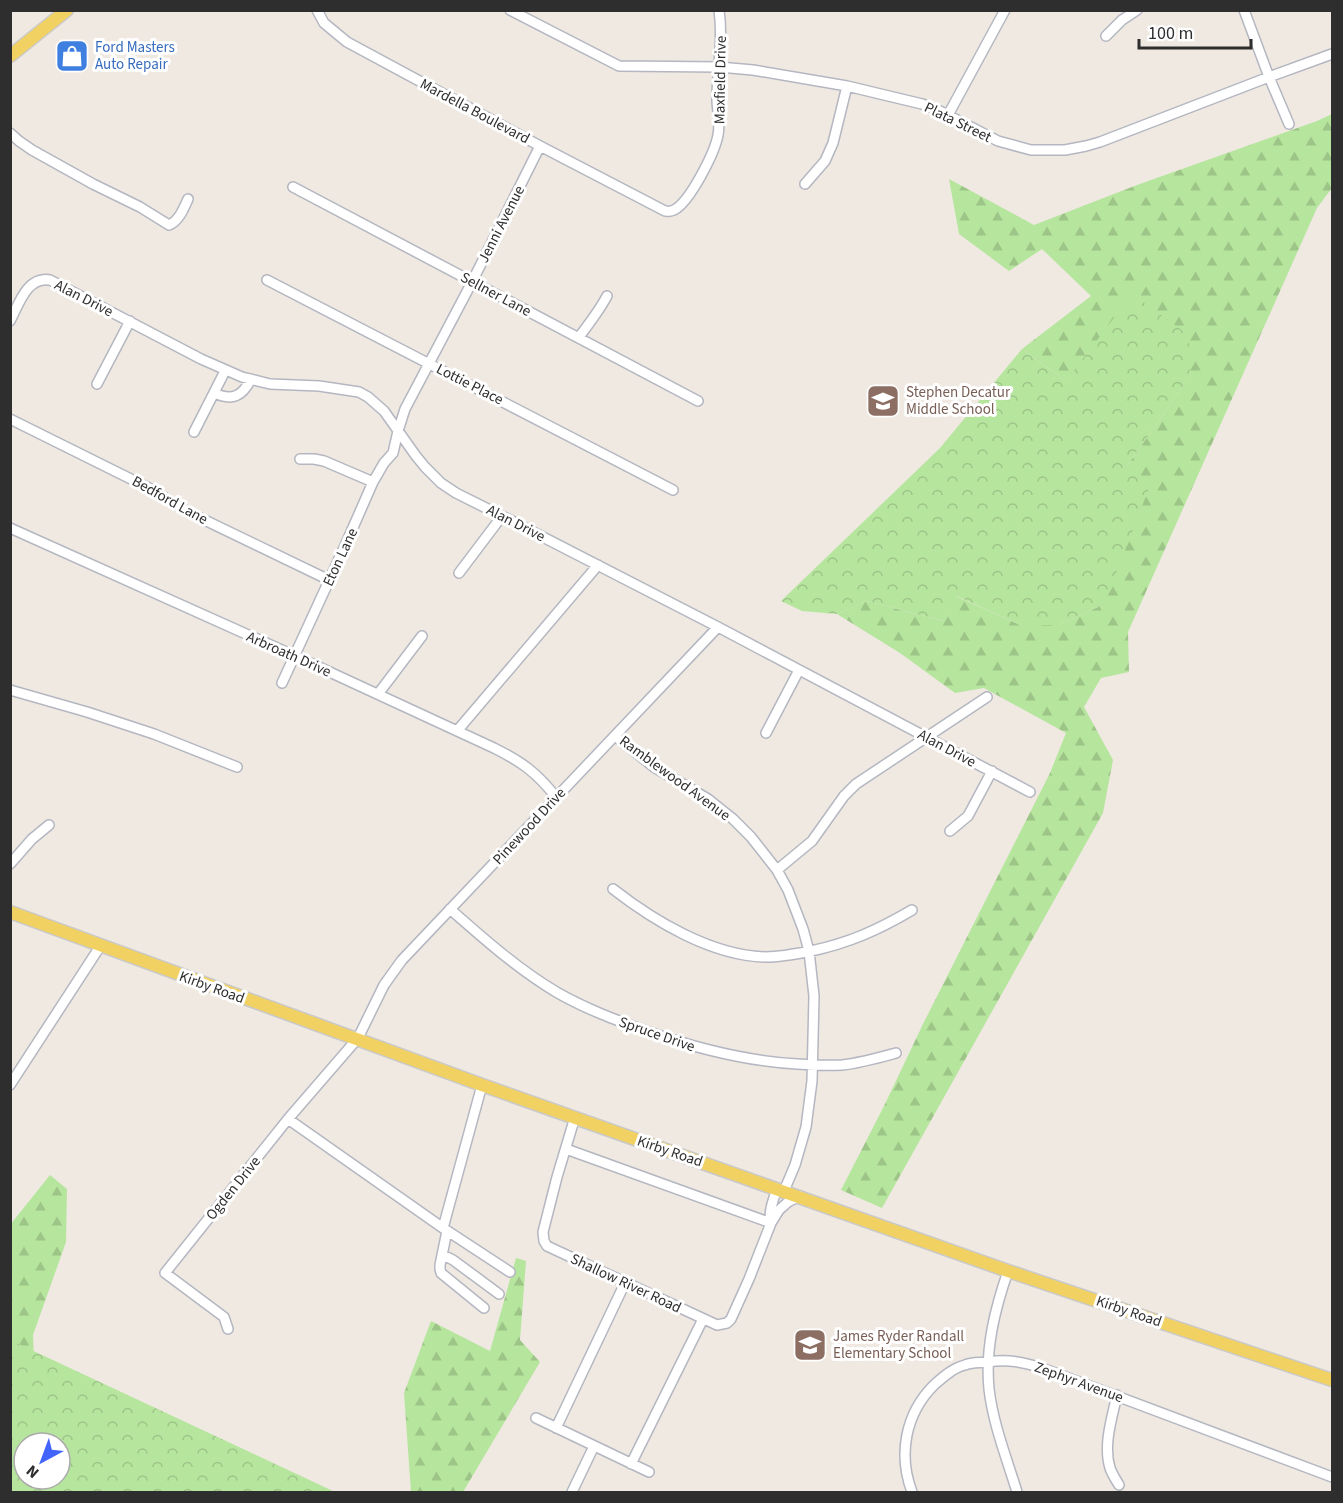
<svg xmlns="http://www.w3.org/2000/svg" width="1343" height="1503" font-family="'Source Sans 3',sans-serif">
  <style>
    .forest { fill: url(#forest-firs); fill-rule: evenodd }
    .park { fill: url(#park-crowns); fill-rule: evenodd }
    .lines { fill: none; stroke-linecap: round; stroke-linejoin: round }
    .minor-casing { stroke: #b4b7c1; stroke-width: 12 }
    .major-casing { stroke: #c9c9c9; stroke-width: 15 }
    .minor { stroke: #fff; stroke-width: 9 }
    .major { stroke: #f2d163; stroke-width: 12 }
    .labels { text-anchor: middle; stroke-width: 6; stroke-linejoin: round; paint-order: stroke }
    .shop-label { font-size: 15px; fill: #366cbe; stroke: #fff; text-anchor: start }
    .street-label { font-size: 15px; fill: #2e2e2e; stroke: #fff }
    .education-label { font-size: 15px; fill: #785e54; stroke: #fff; text-anchor: start }
  </style>
  <defs>
    <pattern id="forest-firs" width="22" height="20" patternUnits="userSpaceOnUse" patternTransform="scale(1.5)"><rect width="22" height="20" fill="#b6e59e"/><path d="M5 1l3.5 6h-7zM16 11l3.5 6h-7z" fill="#9dc588"/></pattern>
    <pattern id="park-crowns" width="20" height="18" patternUnits="userSpaceOnUse" patternTransform="scale(1.5)"><rect width="20" height="18" fill="#b6e59e"/><path d="M2 6a3 3 0 1 1 6 0M12 15a3 3 0 1 1 6 0" fill="none" stroke="#9dc588"/></pattern>
  </defs>
  <rect width="100%" height="100%" fill="#efe9e1"/>
  <!-- forest -->
  <path class="forest" d="M1332 114V188L1317 208 1128 632 1129 672 1101 678 1084 707 1113 760 1103 813 882 1208 841 1190 885 1104 923 1024 1050 773 1066 733 984 688 955 693 900 653 837 614 867 601 943 621 956 596 1020 625H1058L1098 607 1127 466 1185 383 1066 381 1022 349 1091 296 1042 249 1009 271 959 234 949 179 1034 225 1137 185 1317 121Z
    M50 1175 67 1189 66 1242 33 1335 34 1362 239 1484 11 1492 10 1225ZM24 1443H60V1479H24Z
    M516 1258 526 1261 520 1340 540 1362 463 1492H411L404 1393 431 1321 490 1351Z"/>
  <!-- park -->
  <path class="park" d="M1132 294 1187 334 1193 361 1185 383 1127 466 1151 483 1117 571 1098 607 1058 625H1020L957 596 943 621 867 601 837 614 802 611 781 601 940 448 1022 349 1066 381Z
    M10 1340 335 1492H11ZM24 1443H60V1479H24Z"/>
  <g class="lines">
    <!-- minor casing -->
    <g class="minor-casing">
      <path id="minor" d="M317 10 324 23 347 42 540 146 665 211C670 211 670 212 674 210 690 202 715 152 718 135 721 121 716 107 717 94 718 66 723 38 719 10
        M510 10 619 66 719 67 753 70 847 86 922 104 936 109 998 141 1031 150H1065L1086 146 1100 142 1269 77 1332 54
        M1244 10 1269 77 1289 124
        M1106 36 1122 20 1137 10
        M948 115 1005 10
        M10 133 19 141 32 150 93 184 140 207 169 225C179 221 184 208 188 199
        M805 184 825 161 833 143 847 86
        M293 187 698 401
        M267 280 673 490
        M10 321C19 304 27 276 50 280L201 359 242 377 270 384 319 386 359 392 368 397 384 411 416 456 425 467 441 483 456 493 502 516 718 627 1030 792
        M579 337C589 324 599 311 607 296
        M97 384 130 321
        M214 393C232 401 242 397 251 379
        M10 419 151 489 188 512 329 580
        M194 432 225 371
        M300 459H314L324 461 373 482
        M10 528 295 656 494 748C522 762 536 772 556 797
        M459 573 502 516
        M282 683 344 548 373 482 384 463 393 453 398 431 405 409 472 282 540 146
        M10 690 87 712 154 734 237 767
        M378 694 422 636
        M457 731 598 565
        M766 733 799 670
        M615 736 654 767 708 799 733 819 751 837 777 870 788 890 803 929 809 951 814 996 812 1081 806 1127 795 1165 784 1191
        M950 831 968 816 992 771
        M10 864 32 839 49 825
        M777 870 812 841 844 796 856 784 987 697
        M613 889C654 921 712 956 766 957 781 957 796 954 811 951 849 943 878 930 912 910
        M450 909C484 939 519 970 558 993 586 1009 616 1020 646 1031 695 1048 744 1061 797 1064 812 1065 827 1066 842 1065 861 1063 878 1058 896 1053
        M10 1085 101 945
        M575 1117 557 1177 543 1232 544 1241 547 1246 717 1325 727 1323 731 1319 749 1279 771 1223 779 1210 788 1202 800 1196
        M288 1119 443 1228 510 1272
        M566 1149 771 1223
        M771 1223C768 1211 774 1199 777 1188
        M443 1228 482 1085
        M447 1231 440 1265V1269L441 1273 484 1308
        M443 1255 453 1260 499 1294
        M1008 1271C995 1309 985 1348 989 1389 993 1424 1007 1459 1017 1492
        M228 1329 224 1317 165 1273 288 1119 358 1038 384 985 402 960 718 627
        M1117 1395C1112 1418 1103 1445 1110 1468 1112 1474 1116 1480 1119 1485
        M536 1418 649 1472
        M556 1428 625 1283
        M631 1464 703 1319
        M572 1492 594 1446
        M912 1492C898 1455 905 1414 934 1385 943 1377 953 1368 965 1365 972 1362 980 1363 988 1362 1008 1359 1023 1362 1042 1368L1332 1477"/>
    </g>
    <!-- major casing -->
    <g class="major-casing">
      <path id="major" d="M10 56 67 10
        M10 912 482 1085 1008 1271 1332 1380"/>
    </g>
    <!-- minor -->
    <use href="#minor" class="minor"/>
    <!-- major -->
    <use href="#major" class="major"/>
  </g>
  <!-- icons -->
  <defs>
    <g id="shop-square" transform="scale(1.725)"><rect x="-9" y="-9" width="18" height="18" rx="4" fill="#3f7fe0" stroke="#fff"/><path d="M-5-2.5h2.3a2.7 3.5 0 0 1 5.4 0H5L5.5 6h-11ZM-1.5-2.5h3a1.5 2.3 0 0 0-3 0Z" fill="#fff"/></g>
    <g id="school-square" transform="scale(1.725)"><rect x="-9" y="-9" width="18" height="18" rx="4" fill="#8d6e63" stroke="#fff"/><path d="M0-5L7-2L0 1L-7-2ZM-4 1L0 2.5L4 1V4Q0 6-4 4Z" fill="#fff"/></g>
  </defs>
  <g fill-rule="evenodd">
    <use href="#shop-square" x="72" y="56"/>
    <use href="#school-square" x="883" y="401"/>
    <use href="#school-square" x="810" y="1345"/>
  </g>
  <g class="labels">
    <!-- shop labels -->
    <g class="shop-label">
      <text x="95" y="52">Ford Masters<tspan x="95" dy="17">Auto Repair</tspan></text>
    </g>
    <!-- street labels -->
    <g class="street-label">
      <text transform="translate(720 80) rotate(-89)" y="5">Maxfield Drive</text>
      <text transform="translate(475 111) rotate(28)" y="5">Mardella Boulevard</text>
      <text transform="translate(958 122) rotate(26)" y="5">Plata Street</text>
      <text transform="translate(501 224) rotate(-63)" y="5">Jenni Avenue</text>
      <text transform="translate(496 294) rotate(28)" y="5">Sellner Lane</text>
      <text transform="translate(84 298) rotate(27)" y="5">Alan Drive</text>
      <text transform="translate(470 384) rotate(27)" y="5">Lottie Place</text>
      <text transform="translate(170 500) rotate(29)" y="5">Bedford Lane</text>
      <text transform="translate(516 523) rotate(27)" y="5">Alan Drive</text>
      <text transform="translate(340 557) rotate(-65)" y="5">Eton Lane</text>
      <text transform="translate(289 654) rotate(24)" y="5">Arbroath Drive</text>
      <text transform="translate(947 748) rotate(28)" y="5">Alan Drive</text>
      <text transform="translate(675 778) rotate(36)" y="5">Ramblewood Avenue</text>
      <text transform="translate(529 826) rotate(-47)" y="5">Pinewood Drive</text>
      <text transform="translate(212 987) rotate(20)" y="5">Kirby Road</text>
      <text transform="translate(657 1034) rotate(19)" y="5">Spruce Drive</text>
      <text transform="translate(670 1151) rotate(19)" y="5">Kirby Road</text>
      <text transform="translate(233 1188) rotate(-51)" y="5">Ogden Drive</text>
      <text transform="translate(626 1283) rotate(25)" y="5">Shallow River Road</text>
      <text transform="translate(1129 1311) rotate(19)" y="5">Kirby Road</text>
      <text transform="translate(1079 1382) rotate(20)" y="5">Zephyr Avenue</text>
    </g>
    <!-- education labels -->
    <g class="education-label">
      <text x="906" y="397">Stephen Decatur<tspan x="906" dy="17">Middle School</tspan></text>
      <text x="833" y="1341">James Ryder Randall<tspan x="833" dy="17">Elementary School</tspan></text>
    </g>
  </g>
  <!-- border -->
  <rect width="1343" height="1503" fill="none" stroke="#2e2e2e" stroke-width="24"/>
  <!-- north arrow -->
  <g transform="translate(42 1461) rotate(221)"><circle r="28" fill="#ffffff" stroke="#ababab" stroke-width="1.5"/>
  <path d="M0-4.5L10 22L0 15L-10 22Z" fill="#4264fb"/>
  <text y="-9" font-size="16" font-weight="bold" text-anchor="middle" fill="#2e2e2e">N</text>
  </g>
  <!-- scale -->
  <path d="M1139 39v9h112v-9" fill="none" stroke="#2e2e2e" stroke-width="3"/>
  <text x="1148" y="39" font-size="18" fill="#2e2e2e" stroke="#ffffff" stroke-width="4.5" paint-order="stroke">100 m</text>
</svg>
